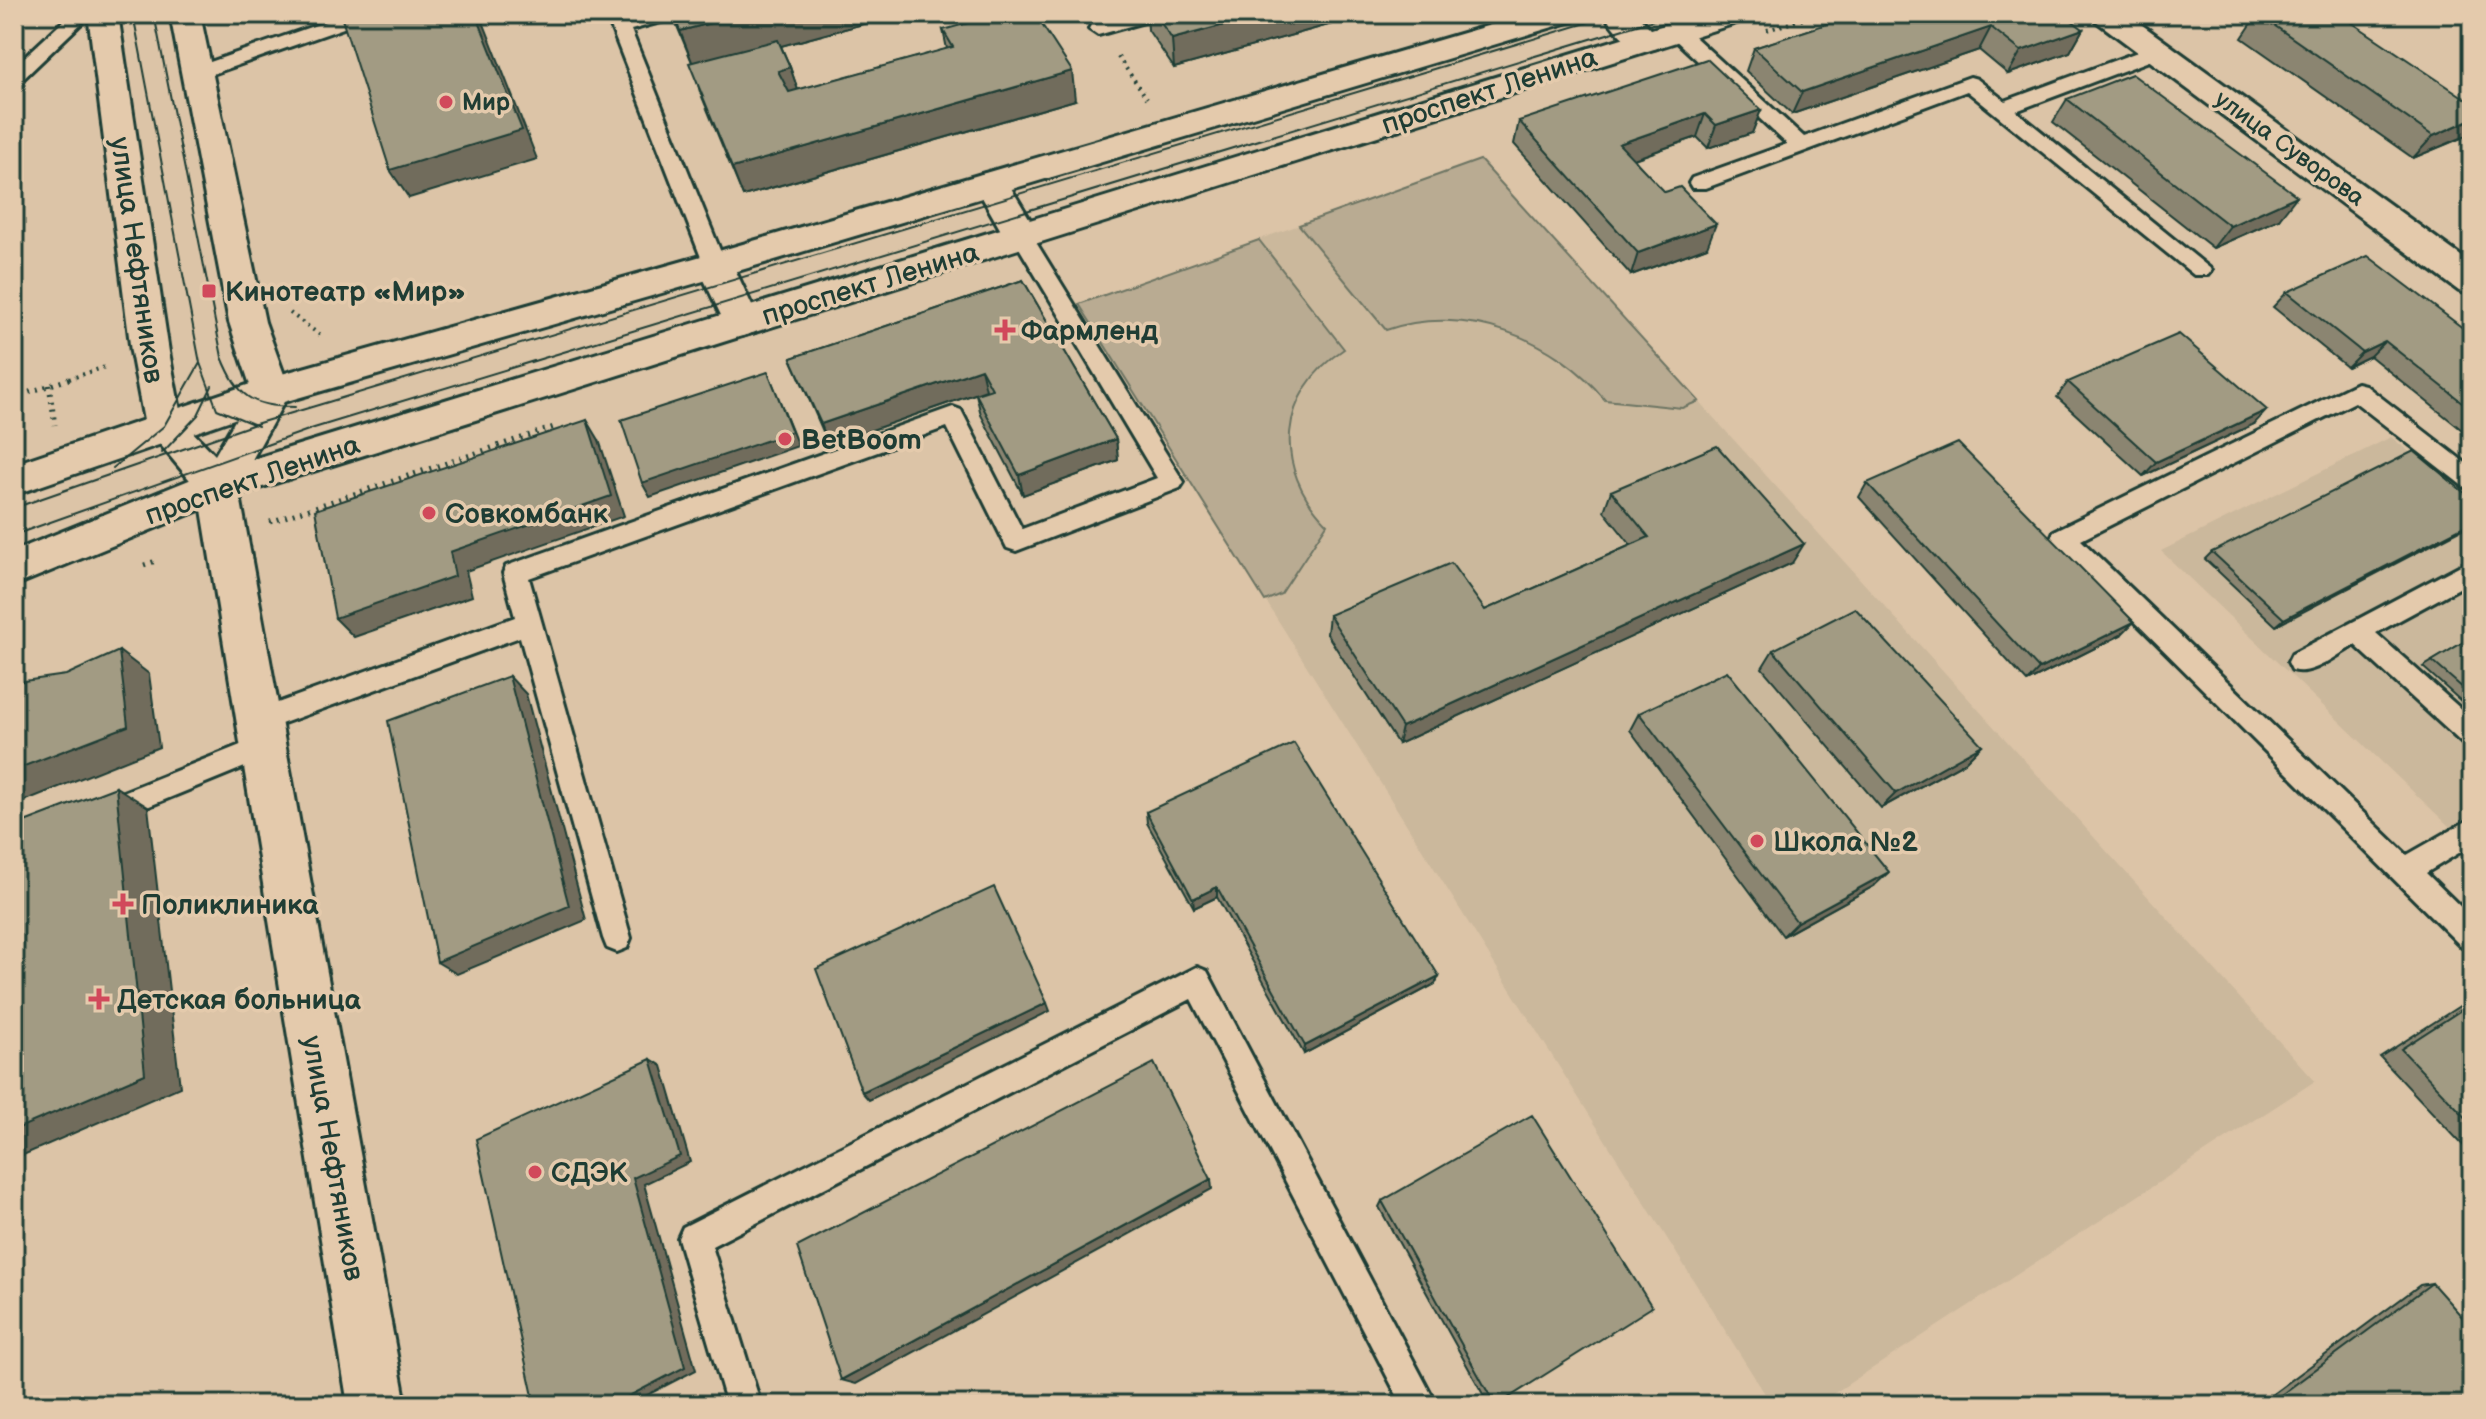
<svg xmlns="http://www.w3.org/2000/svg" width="2486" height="1419" font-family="'Balsamiq Sans',sans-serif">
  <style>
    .built { fill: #cbb89c }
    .green { fill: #b9ab92; stroke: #6c7463; stroke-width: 2 }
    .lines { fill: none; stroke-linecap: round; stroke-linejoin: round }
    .lane-casing { stroke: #1f3d34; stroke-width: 6 }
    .street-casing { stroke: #1f3d34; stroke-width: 6 }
    .secondary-casing { stroke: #1f3d34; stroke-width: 6 }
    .primary-casing { stroke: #1f3d34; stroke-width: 6 }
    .path-far1 { stroke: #1f3d34; stroke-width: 4; stroke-dasharray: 2 5; stroke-linecap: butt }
    .path { stroke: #1f3d34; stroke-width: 5; stroke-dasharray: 2 6; stroke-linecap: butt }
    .lane { fill: #e4caac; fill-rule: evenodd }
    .street { fill: #e4caac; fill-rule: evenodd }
    .secondary { fill: #e4caac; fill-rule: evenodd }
    .primary { fill: #e4caac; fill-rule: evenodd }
    .tram { stroke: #1f3d34; stroke-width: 2 }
    .wall { fill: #8b8571; stroke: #1f3d34; stroke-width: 2 }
    .shaded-wall { fill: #716c5c; stroke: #1f3d34; stroke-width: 2 }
    .building { fill: #a29b83; stroke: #1f3d34; stroke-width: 2 }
    .poi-dot { fill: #d1495b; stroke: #e4caac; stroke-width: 3 }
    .labels { text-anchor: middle; stroke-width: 7; stroke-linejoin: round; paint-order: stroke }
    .far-poi-label { font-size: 24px; font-weight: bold; fill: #1f3d34; stroke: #e4caac; text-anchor: start }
    .far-street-label { font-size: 24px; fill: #1f3d34; stroke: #e4caac }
    .street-label { font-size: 28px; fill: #1f3d34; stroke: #e4caac }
    .poi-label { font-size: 28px; font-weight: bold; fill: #1f3d34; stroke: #e4caac; text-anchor: start }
  </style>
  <rect width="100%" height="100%" fill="#dcc4a7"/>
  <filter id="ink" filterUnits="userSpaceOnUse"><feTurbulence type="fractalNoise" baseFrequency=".0125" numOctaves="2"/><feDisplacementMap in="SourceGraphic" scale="16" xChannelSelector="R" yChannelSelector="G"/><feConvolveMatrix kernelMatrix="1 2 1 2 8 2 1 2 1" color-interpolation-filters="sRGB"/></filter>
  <g filter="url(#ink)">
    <!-- built -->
    <path class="built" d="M1480 160 2315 1081 1816 1405H1772L1079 304Z
      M2391 437 2472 503V848L2161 551Z"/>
    <!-- green -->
    <path class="green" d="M1480 160 1699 401 1682 408 1605 400C1556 338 1464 303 1386 330L1299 225Z
      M1259 240 1344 349C1278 393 1272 468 1327 524L1281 594 1265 601 1079 304Z"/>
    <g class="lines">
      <!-- lane casing -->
      <g class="lane-casing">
        <path id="lane" d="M71 14H91L21 81 14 83V67Z
          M348 14H375L372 18 204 77H190L188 73 190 69Z
          M606 14H624L626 20 648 14H678L675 18 631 30 726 265 722 270H708L704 265Z
          M1131 14H1161L1158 18 1098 35 1089 29 1091 25Z
          M1677 25 1684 27 1804 137 1970 77 1977 79 2005 101 2151 47H2165L2167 51 2165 55 2016 111 2212 270 2208 275H2194L1967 91 1706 188H1692L1689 183 1692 178 1787 144 1670 35 1668 31 1670 27Z
          M1022 229 1029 231 1180 476 1184 482 1180 488 1016 551 1007 548 947 427 529 578 631 938 627 948 617 952 607 948 603 938 520 637 259 732 250 729 246 721 250 713 515 617 503 573 506 566 953 407 961 410 1022 529 1157 478 1012 236 1015 231Z
          M2357 383 2365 385 2472 468V490L2464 487 2355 402 2081 540 2407 855 2472 818V845L2426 873 2472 918V951L2462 947 2051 538 2054 531Z
          M2472 559V581L2376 633 2472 719V748L2463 744 2355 645C2338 654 2312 677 2292 670L2288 662 2292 654Z
          M263 736 272 740 276 748 272 756 103 825 93 822 89 813 93 804Z
          M1197 967 1207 971 1437 1405H1402L1191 999 712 1246 761 1405H727L678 1238 683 1227Z"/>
      </g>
      <!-- street casing -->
      <g class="street-casing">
        <path id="street" d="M1604 14H1637L1662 41 1657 48C1634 54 1616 33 1604 14Z
          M2092 14H2127L2472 264V295L2459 291 2096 21Z
          M991 172 1003 175 1008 183 1040 236 1034 245 1022 248 1010 245 1004 236 974 183 979 175Z
          M715 253 728 256 733 265 760 323 755 332 742 336 729 332 697 265 702 256Z"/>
      </g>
      <!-- secondary casing -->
      <g class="secondary-casing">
        <path id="secondary" d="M88 14H118L169 352 182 421 215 455 252 391 229 322 170 14H200L265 322 290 391 238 485 406 1405H348L199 491 145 426 131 352Z"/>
      </g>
      <!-- primary casing -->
      <g class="primary-casing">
        <path id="primary" d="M1528 14H1577L1573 21 728 274 280 403 14 495V464L271 377 712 253Z
          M1700 14H1747L1743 21 231 497 14 586V551L204 474Z"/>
      </g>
      <!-- path-far1 -->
      <path class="path-far1" d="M1767 30 1820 14
        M1118 57 1147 98
        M290 313 320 335
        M69 379 108 366"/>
      <!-- path -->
      <path class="path" d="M49 385 55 425
        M14 397 75 377
        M270 522 557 426
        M144 565 159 560"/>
      <!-- lane -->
      <use href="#lane" class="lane"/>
      <!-- street -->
      <use href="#street" class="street"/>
      <!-- secondary -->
      <use href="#secondary" class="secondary"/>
      <!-- primary -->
      <use href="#primary" class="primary"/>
      <!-- tram -->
      <path class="tram" d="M133 14 200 363 217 409 258 426
        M154 14 222 357C239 398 251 406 295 407
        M162 453 198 415 212 386
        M113 468 164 426 200 363
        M14 508 252 425 1616 14
        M14 535 314 428 1673 14"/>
    </g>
    <!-- wall -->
    <path class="wall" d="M672 14H900L781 46 790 67 798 90 947 49 943 30 1075 100 743 196 700 92 692 62Z
      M1147 14H1368L1174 68 1148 30Z
      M1857 14 2083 29 2070 52 2008 74 1979 50 1792 114 1746 71 1754 48Z
      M2258 14 2466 136 2413 158 2242 38Z
      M2067 99 2279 219 2213 248 2053 122Z
      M1761 110 1752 133 1708 148 1697 137 1634 159 1707 247 1631 275 1514 144 1519 121Z
      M1023 280 1116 439 1118 460 1023 495 981 415 976 394 986 390 829 445 791 358Z
      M2287 292 2472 335V438L2370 356 2347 367 2273 307Z
      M2068 382 2254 424 2143 476 2057 397Z
      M1867 483 2121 635 2027 682 1859 497Z
      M1611 491 1792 563 1398 744 1327 634 1329 615 1485 610 1631 545 1604 511Z
      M2472 499 2276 626 2205 559 2212 552Z
      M2472 637V711L2423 667Z
      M1773 650 1982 745 1965 762 1881 808 1762 668Z
      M1639 713 1874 886 1783 936 1630 730Z
      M1146 812 1439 976 1435 984 1304 1054 1217 897 1194 908 1147 823Z
      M2472 998V1155L2380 1057Z
      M1382 1201 1497 1405H1489L1379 1207Z
      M2432 1283 2472 1405H2277L2270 1396 2420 1285Z"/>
    <!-- shaded-wall -->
    <path class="shaded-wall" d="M476 14H480L537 159 409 198 390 170Z
      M745 14H900L695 69 680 31Z
      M1265 14H1368L1174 68 1172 39Z
      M1991 27 1979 50 1792 114 1802 92Z
      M2083 29 2070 52 2008 74 2021 51Z
      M790 67 800 96 788 100 778 71Z
      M1072 71 1075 100 743 196 732 168Z
      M1761 110 1752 133 1708 148 1716 125Z
      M1705 114 1697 137 1613 166 1619 144Z
      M2472 119V129L2466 136 2413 158 2433 136Z
      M2297 196 2279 219 2213 248 2230 226Z
      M1716 224 1707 247 1631 275 1638 253Z
      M2385 341 2370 356 2347 367 2362 352Z
      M981 369 986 390 829 445 821 424Z
      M768 372 798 446 650 497 642 483Z
      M2267 410 2254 424 2143 476 2156 462Z
      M587 420 599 440 624 516 466 571 472 596 354 637 335 618 450 552Z
      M1116 439 1118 460 1023 495 1019 475Z
      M2472 522V524L2276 626 2284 619Z
      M1804 544 1792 563 1398 744 1402 727Z
      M2134 622 2121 635 2027 682 2039 669Z
      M119 651 149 674 159 747 14 805V770Z
      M509 676 526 694 586 920 457 974 437 962Z
      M1982 745 1965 762 1881 808 1896 793Z
      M116 787 148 807 180 1087 14 1159V1130Z
      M1889 872 1874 886 1783 936 1797 922Z
      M1217 887V897L1194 908 1193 899Z
      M1439 976 1435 984 1304 1054 1305 1046Z
      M1047 1003 1050 1011 869 1100 862 1092Z
      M651 1059 662 1066 690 1162 644 1184 696 1370 628 1405H612L633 1178Z
      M1211 1179 1212 1189 856 1384 841 1380Z"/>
    <!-- building -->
    <path class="building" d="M348 14H476L522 130 390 170 341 16Z
      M673 14H745L680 31Z
      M1000 14H1035L1072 71 732 168 689 63 778 40 790 67 778 71 789 92 953 47 943 30Z
      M1155 14H1265L1172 39Z
      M1857 14H2063L2083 29 2021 51 1991 27 1802 92 1754 48Z
      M2258 14H2339L2472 103V119L2433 136Z
      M1707 59 1761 110 1716 125 1705 114 1619 144 1665 192 1680 187 1716 224 1638 253 1519 121Z
      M2132 74 2297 196 2230 226 2067 99Z
      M2368 256 2472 335V410L2385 341 2362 352 2287 292Z
      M1023 280 1116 439 1019 475 976 394 992 389 981 369 821 424 791 358Z
      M2179 334 2267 410 2156 462 2068 382Z
      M768 372 792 432 642 483 621 420Z
      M587 420 611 496 450 552 455 576 335 618 315 510Z
      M1958 443 2134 622 2039 669 1867 483Z
      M1717 446 1804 544 1402 727 1329 615 1451 563 1485 610 1649 537 1611 491Z
      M2414 451 2472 499V522L2284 619 2212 552Z
      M1855 608 1982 745 1896 793 1773 650Z
      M2472 637V696L2432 661Z
      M119 651 128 726 14 770V681L17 682 66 675Z
      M1727 671 1889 872 1797 922 1639 713Z
      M509 676 569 906 437 962 388 721Z
      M1294 743 1439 976 1305 1046 1217 887 1193 899 1146 812Z
      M116 787 145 1074 14 1130V826Z
      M994 887 1047 1003 862 1092 816 969Z
      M2472 1003V1124L2401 1049Z
      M651 1059 680 1156 633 1178 685 1367 612 1405H535L476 1139Z
      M1154 1063 1211 1179 841 1380 797 1247Z
      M1532 1115 1652 1307 1497 1405H1495L1382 1201Z
      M2432 1283 2472 1328V1405H2289L2281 1395Z"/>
  </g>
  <!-- markers -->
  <g class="poi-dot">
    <circle cx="446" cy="102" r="8"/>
    <rect x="201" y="283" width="16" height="16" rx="4"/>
    <path d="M1001 318h8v8h8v8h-8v8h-8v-8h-8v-8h8z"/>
    <circle cx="785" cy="439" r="8"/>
    <circle cx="429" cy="513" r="8"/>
    <circle cx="1757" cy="841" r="8"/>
    <path d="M119 892h8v8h8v8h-8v8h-8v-8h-8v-8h8z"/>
    <path d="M95 987h8v8h8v8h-8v8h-8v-8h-8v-8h8z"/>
    <circle cx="535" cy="1172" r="8"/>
  </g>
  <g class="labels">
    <!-- far-poi labels -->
    <g class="far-poi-label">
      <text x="462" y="110">Мир</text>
    </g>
    <!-- far-street labels -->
    <g class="far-street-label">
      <text transform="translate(2290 148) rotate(36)" y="8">улица Суворова</text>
    </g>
    <!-- street labels -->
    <g class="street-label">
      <text transform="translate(1489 90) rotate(-18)" y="10">проспект Ленина</text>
      <text transform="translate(138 260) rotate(82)" y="10">улица Нефтяников</text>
      <text transform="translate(870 283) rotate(-17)" y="10">проспект Ленина</text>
      <text transform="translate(252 479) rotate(-19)" y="10">проспект Ленина</text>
      <text transform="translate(334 1158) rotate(80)" y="10">улица Нефтяников</text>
    </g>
    <!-- poi labels -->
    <g class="poi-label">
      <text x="225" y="301">Кинотеатр «Мир»</text>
      <text x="1021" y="340">Фармленд</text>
      <text x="801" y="449">BetBoom</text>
      <text x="445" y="523">Совкомбанк</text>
      <text x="1773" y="851">Школа №2</text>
      <text x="141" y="914">Поликлиника</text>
      <text x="117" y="1009">Детская больница</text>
      <text x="551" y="1182">СДЭК</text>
    </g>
  </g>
  <!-- margin -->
  <rect width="2486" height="1419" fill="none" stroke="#e4caac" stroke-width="48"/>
  <rect x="24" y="24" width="2438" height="1371" fill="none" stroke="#1f3d34" stroke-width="3" filter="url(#ink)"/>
</svg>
